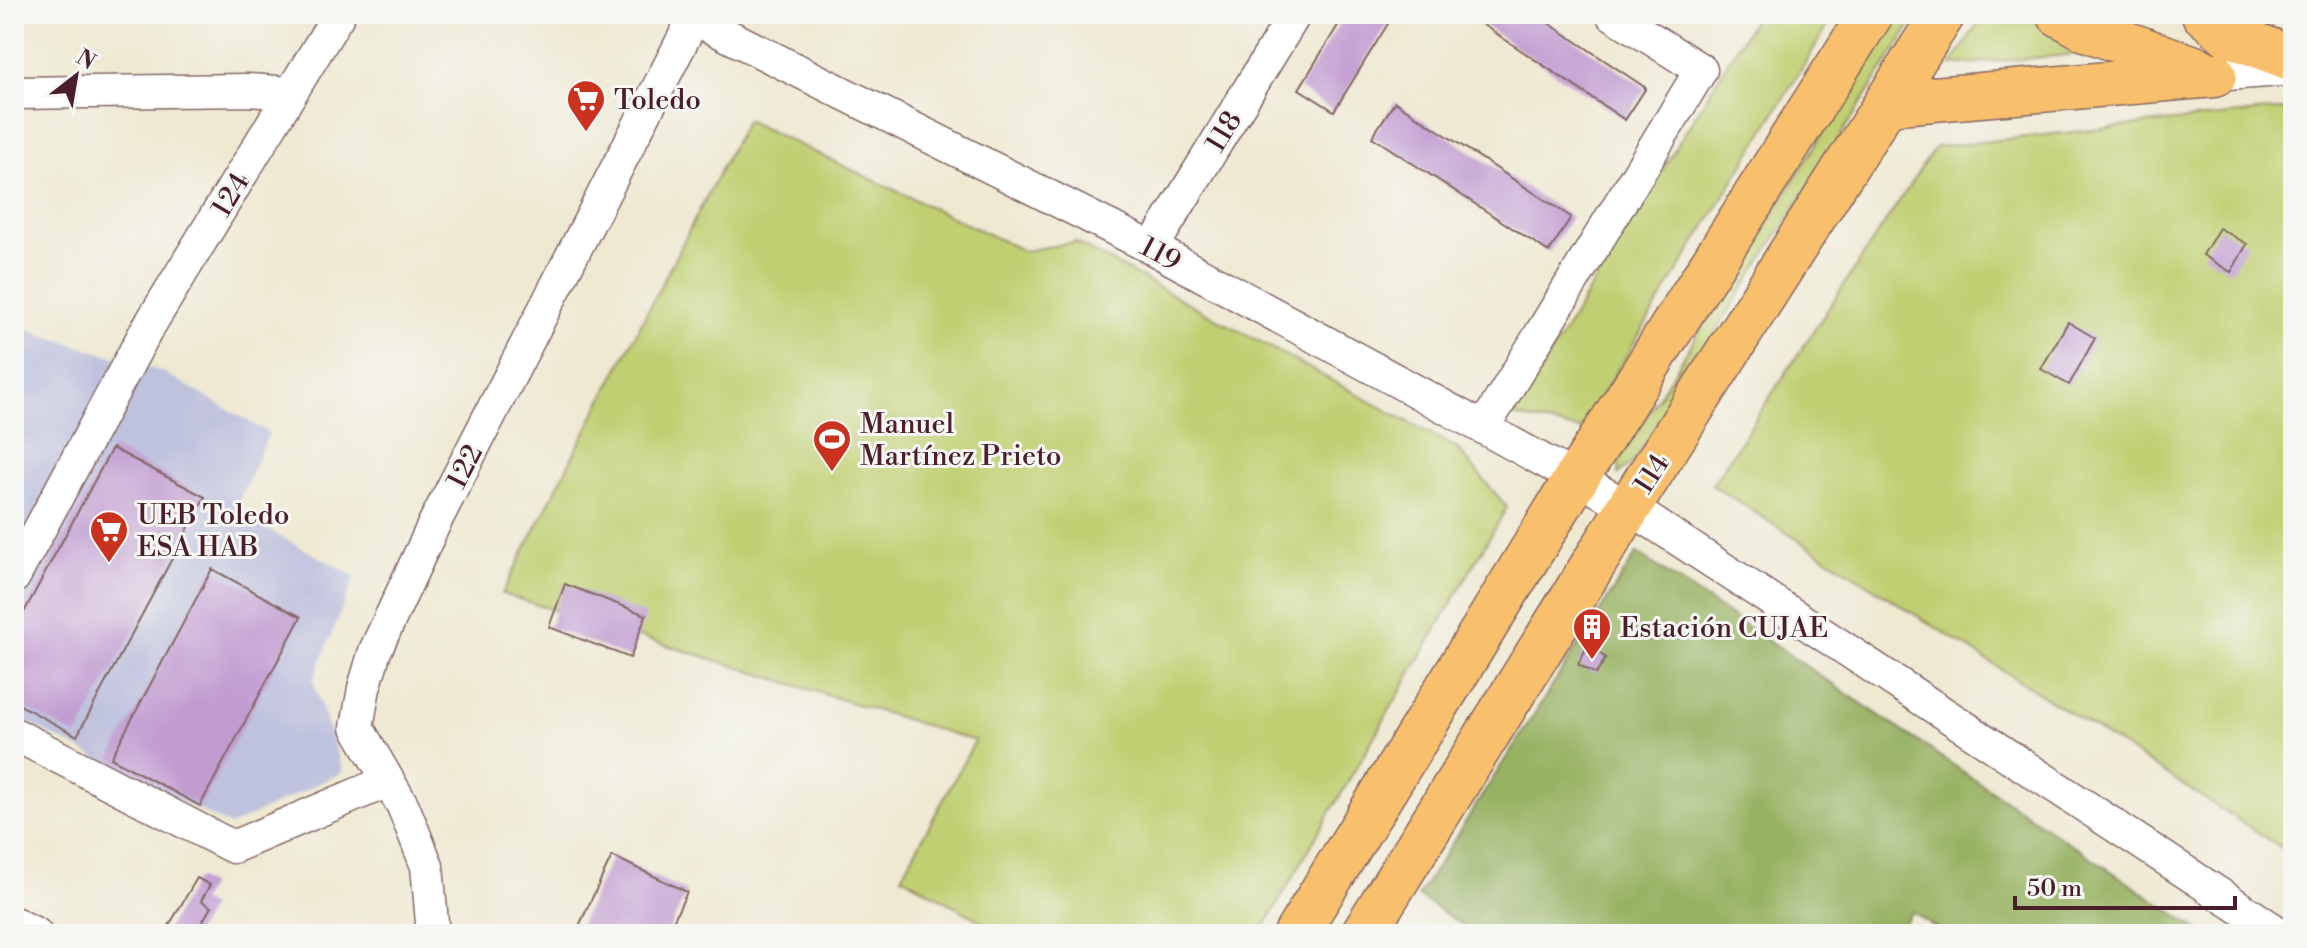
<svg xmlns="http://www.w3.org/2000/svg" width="2307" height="948" font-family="'Libre Bodoni',serif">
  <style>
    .industrial { fill: #bfc2dd }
    .green { fill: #c0cf71; stroke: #85774e; stroke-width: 2 }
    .forest { fill: #98b263; stroke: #716847; stroke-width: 2 }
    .building { fill: #c19cd1 }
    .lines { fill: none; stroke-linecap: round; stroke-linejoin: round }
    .minor-casing { stroke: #846665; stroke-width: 35 }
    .highway-casing { stroke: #846665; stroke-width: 47 }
    .minor { stroke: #fff; stroke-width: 32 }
    .highway { stroke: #f8bf6c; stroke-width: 44 }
    .labels { text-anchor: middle; stroke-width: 6; stroke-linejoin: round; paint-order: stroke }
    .poi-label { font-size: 28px; fill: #4a1f2b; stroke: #f6f6f2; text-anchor: start }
    .street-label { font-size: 28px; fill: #4a1f2b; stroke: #f6f6f2 }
  </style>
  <rect width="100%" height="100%" fill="#f6f6f2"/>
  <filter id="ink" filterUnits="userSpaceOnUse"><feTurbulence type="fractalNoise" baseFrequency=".0125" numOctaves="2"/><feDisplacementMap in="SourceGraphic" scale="16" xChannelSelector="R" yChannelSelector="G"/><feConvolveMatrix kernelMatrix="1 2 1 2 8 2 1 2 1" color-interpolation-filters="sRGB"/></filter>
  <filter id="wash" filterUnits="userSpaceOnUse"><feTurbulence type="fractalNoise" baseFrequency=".006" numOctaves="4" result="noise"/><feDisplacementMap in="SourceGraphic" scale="32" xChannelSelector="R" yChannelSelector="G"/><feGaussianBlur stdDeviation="1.8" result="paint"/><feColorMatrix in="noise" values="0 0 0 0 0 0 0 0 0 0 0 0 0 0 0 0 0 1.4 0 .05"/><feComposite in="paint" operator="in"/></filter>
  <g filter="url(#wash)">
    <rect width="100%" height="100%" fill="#efe9d2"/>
    <!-- industrial -->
    <path class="industrial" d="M14 326 163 372 269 433 234 512 355 576 313 681 343 772 230 826 14 716Z"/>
    <!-- green -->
    <path class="green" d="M1757 14H1835L1581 430 1513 416Z
      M1897 14H1918L1633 462 1618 474 1620 459Z
      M1984 14H2021L2093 53 1951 65Z
      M2293 108V855L1712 485 1935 147Z
      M746 120 1024 251 1075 242 1457 448 1507 507 1260 934H1003L902 876 975 741 502 594Z"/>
    <!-- forest -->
    <path class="forest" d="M1637 553 2205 934H1945L1912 912 1897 934H1476L1418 896Z"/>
    <g id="blocks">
      <!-- building -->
      <path class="building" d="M1345 14H1394L1334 111 1299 89Z
        M1467 14H1535L1646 88 1625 120Z
        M1395 102 1571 217 1549 252 1372 137Z
        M2219 228 2247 244 2231 272 2203 255Z
        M2068 322 2095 338 2069 385 2041 369Z
        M112 448 205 497 77 736 14 702V631Z
        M212 569 301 617 200 806 111 758Z
        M565 584 646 615 630 658 549 627Z
        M1588 645 1606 658 1596 674 1578 664Z
        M612 856 687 892 667 934H586L577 930Z
        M197 878 210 885 201 901 211 907 195 934H164Z"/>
    </g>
  </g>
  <g filter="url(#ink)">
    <use href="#blocks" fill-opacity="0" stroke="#846665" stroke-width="2"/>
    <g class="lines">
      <!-- minor casing -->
      <g class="minor-casing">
        <path id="minor" d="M685 14 1152 248 1629 507 2280 934
          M2214 75 2293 69
          M14 93 248 90 291 93
          M1152 248 1295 14
          M1484 427 1701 70 1612 14
          M14 577 146 331 339 14
          M14 734 233 847 388 781
          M14 923 36 934
          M433 934 427 866 403 806 357 727 364 688 375 651 435 522 696 14"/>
      </g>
      <!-- highway casing -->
      <g class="highway-casing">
        <path id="highway" d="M2059 14 2086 29 2200 70
          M2204 14 2228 34 2293 59
          M1887 103 2214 75
          M1296 934 1577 477 1871 14
          M1363 934 1629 507 1943 14"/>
      </g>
      <!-- minor -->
      <use href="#minor" class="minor"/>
      <!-- highway -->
      <use href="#highway" class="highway"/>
    </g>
  </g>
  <!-- icons -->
  <defs>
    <g id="supermarket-pin" transform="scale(2)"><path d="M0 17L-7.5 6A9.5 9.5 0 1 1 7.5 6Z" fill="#c8321e" stroke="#f6f6f2"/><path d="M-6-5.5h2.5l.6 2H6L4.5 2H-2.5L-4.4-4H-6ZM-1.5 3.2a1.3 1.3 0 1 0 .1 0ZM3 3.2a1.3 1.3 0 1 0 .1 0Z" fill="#fff"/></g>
    <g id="stadium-pin" transform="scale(2)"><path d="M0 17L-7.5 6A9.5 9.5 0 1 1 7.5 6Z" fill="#c8321e" stroke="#f6f6f2"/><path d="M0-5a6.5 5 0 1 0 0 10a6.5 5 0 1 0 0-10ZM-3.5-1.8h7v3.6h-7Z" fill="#fff"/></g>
    <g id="building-pin" transform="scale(2)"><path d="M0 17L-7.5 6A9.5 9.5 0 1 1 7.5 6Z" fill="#c8321e" stroke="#f6f6f2"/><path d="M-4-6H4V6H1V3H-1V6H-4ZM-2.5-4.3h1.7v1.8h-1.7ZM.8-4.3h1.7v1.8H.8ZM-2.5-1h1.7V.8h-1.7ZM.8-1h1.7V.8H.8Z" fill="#fff"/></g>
  </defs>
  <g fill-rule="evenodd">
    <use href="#supermarket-pin" x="586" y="99"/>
    <use href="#stadium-pin" x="832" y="439"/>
    <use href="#supermarket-pin" x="109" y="530"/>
    <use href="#building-pin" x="1592" y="627"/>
  </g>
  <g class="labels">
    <!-- poi labels -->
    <g class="poi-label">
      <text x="614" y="109">Toledo</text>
      <text x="860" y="433">Manuel<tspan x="860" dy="32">Martínez Prieto</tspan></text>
      <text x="137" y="524">UEB Toledo<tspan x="137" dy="32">ESA HAB</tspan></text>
      <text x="1620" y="637">Estación CUJAE</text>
    </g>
    <!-- street labels -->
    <g class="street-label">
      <text transform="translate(1223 131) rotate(-59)" y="10">118</text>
      <text transform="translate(230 194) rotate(-59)" y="10">124</text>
      <text transform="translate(1161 253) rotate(28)" y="10">119</text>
      <text transform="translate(464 466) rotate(-63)" y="10">122</text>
      <text transform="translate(1651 473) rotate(-57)" y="10">114</text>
    </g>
  </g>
  <!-- margin -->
  <rect width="2307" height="948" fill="none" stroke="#f6f6f2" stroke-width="48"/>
  <!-- north arrow -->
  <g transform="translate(76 76) rotate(31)" stroke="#f6f6f2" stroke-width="6" paint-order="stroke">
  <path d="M0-6L14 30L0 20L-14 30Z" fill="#4a1f2b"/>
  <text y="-12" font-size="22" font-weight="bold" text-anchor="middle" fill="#4a1f2b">N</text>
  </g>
  <!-- scale -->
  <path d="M2015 896v12h220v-12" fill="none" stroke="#4a1f2b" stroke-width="4"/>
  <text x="2027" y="896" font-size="24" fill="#4a1f2b" stroke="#f6f6f2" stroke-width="6" paint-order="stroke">50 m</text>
</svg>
